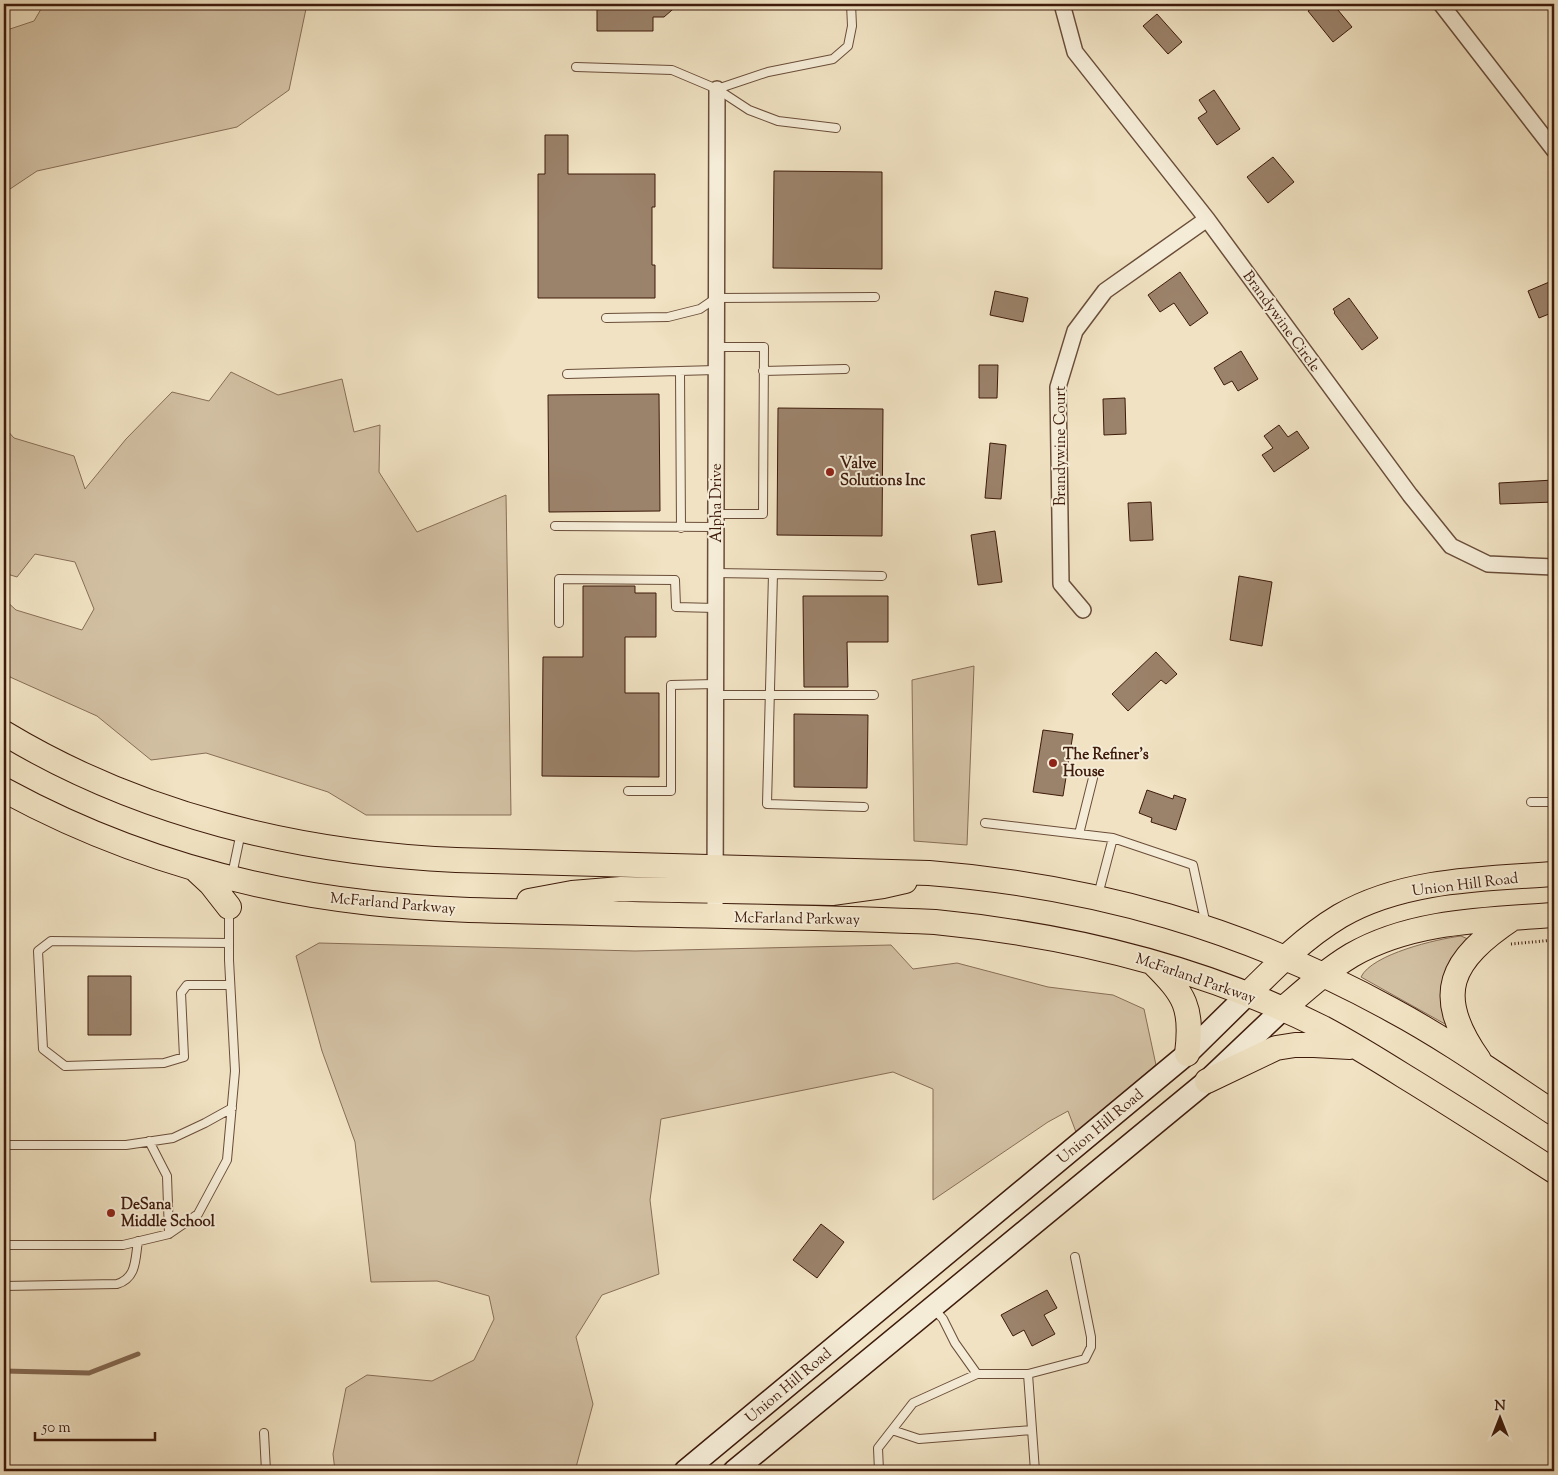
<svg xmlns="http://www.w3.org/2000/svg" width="1558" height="1475" font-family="'Sorts Mill Goudy',serif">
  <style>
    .green { fill: #d2c0a3; stroke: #886e57 }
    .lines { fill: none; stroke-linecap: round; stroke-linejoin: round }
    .stream { stroke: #846a54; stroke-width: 5 }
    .building { fill: #9b826a; stroke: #3e1b0b }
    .lane-casing { stroke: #6a4d39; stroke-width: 10 }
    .street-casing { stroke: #6a4d39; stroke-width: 18 }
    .secondary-casing { stroke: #3e1b0b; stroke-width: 24 }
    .primary-casing { stroke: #3e1b0b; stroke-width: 26 }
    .path { stroke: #3e1b0b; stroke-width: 3; stroke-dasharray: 1 2.5; stroke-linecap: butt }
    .lane { stroke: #f5ecd7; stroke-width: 8 }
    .street { stroke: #f5ecd7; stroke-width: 15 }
    .secondary { stroke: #f5ecd7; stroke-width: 21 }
    .primary { stroke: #f0e2c2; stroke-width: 24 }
    .poi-dot { fill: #8f2418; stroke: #f5ecd7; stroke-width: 2 }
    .labels { text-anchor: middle; stroke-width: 4; stroke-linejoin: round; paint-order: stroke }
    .street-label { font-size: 15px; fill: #3e1b0b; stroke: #f5ecd7 }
    .poi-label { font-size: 15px; font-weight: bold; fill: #3e1b0b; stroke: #f5ecd7; text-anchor: start }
  </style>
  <rect width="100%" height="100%" fill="#f0e2c2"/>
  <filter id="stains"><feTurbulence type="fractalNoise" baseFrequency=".004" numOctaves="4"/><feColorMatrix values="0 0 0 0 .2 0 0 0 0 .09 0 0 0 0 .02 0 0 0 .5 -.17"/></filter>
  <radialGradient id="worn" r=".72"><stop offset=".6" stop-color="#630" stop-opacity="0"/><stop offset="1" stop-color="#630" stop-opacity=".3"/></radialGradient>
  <!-- green -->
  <path class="green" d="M44 4H307L289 90 237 127 37 171 4 193V31L34 21Z
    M231 372 278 395 342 379 354 432 380 425 379 472 417 532 506 495 511 815H366L328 792 206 753 151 760 97 716 10 677 4 661V599L16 610 82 630 94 609 75 562 35 554 17 577 4 573V427L14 438 74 456 85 489 126 439 172 392 209 401Z
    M974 666 967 845 914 841 912 680Z
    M1461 936 1468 939 1448 1022 1445 1024 1361 977C1372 954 1437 939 1461 936Z
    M319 943 635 951 891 945 913 969 957 963 1048 987 1113 995 1144 1009 1156 1065 1076 1132 1068 1111 1048 1122 933 1200V1089L893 1072 661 1119 650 1200 659 1274 602 1295 576 1337 593 1404 575 1471H335L333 1454 346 1388 367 1375 432 1381 474 1360 494 1319 489 1296 437 1281 371 1282 355 1142 322 1051 296 956Z"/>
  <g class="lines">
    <!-- stream -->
    <path class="stream" d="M4 1371 89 1373 138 1354"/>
  </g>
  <!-- building -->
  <path class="building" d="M597 4H679L664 17H653V31H597Z
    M1318 4H1333L1352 27 1333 42 1308 11Z
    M1157 14 1182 42 1168 54 1143 26Z
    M1214 90 1240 129 1217 145 1198 118 1207 112 1199 100Z
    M545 135H568V174H655V207H652V265H655V298H538V174H545Z
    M1273 157 1294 182 1268 203 1247 177Z
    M774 171 882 172V269L773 268Z
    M1180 272 1208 313 1190 326 1174 303 1160 312 1148 295Z
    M1554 280V312L1539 318 1528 291Z
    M995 291 1028 298 1023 322 990 315Z
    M1349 298 1378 338 1362 350 1334 313 1335 312 1333 309Z
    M1241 351 1258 379 1238 391 1232 381 1224 385 1214 368Z
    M979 365H998L997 398H979Z
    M659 394 660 511 549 512 548 395Z
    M1125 398 1126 434 1104 435 1103 399Z
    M778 408 883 409 882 536 777 535Z
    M1279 425 1288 437 1297 431 1309 448 1274 472 1262 455 1273 448 1264 436Z
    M990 443 1006 445 1001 499 985 498Z
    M1554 480V502L1500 504 1499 483Z
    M1151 502 1153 540 1130 541 1128 503Z
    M995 531 1002 582 978 585 971 535Z
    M1239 576 1272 582 1262 646 1230 640Z
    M583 586H635V593H656V637H625V693H659V777L542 776 543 657H583Z
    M803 596H888V642H847L848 687H804Z
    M1156 652 1177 674 1166 684 1161 680 1128 711 1112 694Z
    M794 714 868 715 867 788 794 787Z
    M1043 730 1073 734 1063 796 1033 792Z
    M1147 790 1173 799 1174 795 1186 799 1176 830 1151 822 1152 818 1139 813Z
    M88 976H131V1035H88Z
    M821 1224 844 1242 817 1278 793 1260Z
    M1047 1290 1057 1308 1044 1315 1055 1334 1032 1346 1024 1330 1013 1336 1001 1315Z"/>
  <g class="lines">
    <!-- lane casing -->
    <g class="lane-casing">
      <path id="lane" d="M576 67 672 70 717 89 749 110 778 121 836 128
        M717 89 768 72 833 59 848 46 852 26 851 4
        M606 318 668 317 700 309 716 298 875 297
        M680 371 681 528
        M763 371 845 369
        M567 374 716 370
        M716 514H763L764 347H716
        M555 526 715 527
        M715 573 773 574 767 804 864 807
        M773 574 882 576
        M559 623V579L675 580 676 607 715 608
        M715 695H874
        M628 791H671V685L715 684
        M1531 802H1554
        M985 823 1113 838 1193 865 1206 925
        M1079 834 1093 778
        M232 875 241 832
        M1098 895 1113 838
        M229 943 51 941 38 951 43 1049 65 1066 164 1063 184 1057 181 993 187 985H230
        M149 1141 167 1176 169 1234
        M4 1145H126L173 1138 205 1123 232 1108
        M4 1245H123L169 1234 198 1214 227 1160 235 1071 229 960V909
        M4 1286 117 1284C137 1278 135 1259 138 1241
        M934 1309 943 1319 955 1343 977 1374H1028L1035 1471
        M1028 1374 1085 1359 1091 1347V1337L1075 1257
        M892 1430 919 1439 1032 1430
        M264 1433 266 1471
        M879 1471 878 1448 913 1403 977 1374"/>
    </g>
    <!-- street casing -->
    <g class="street-casing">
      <path id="street" d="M1062 4 1075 52 1207 219 1410 495 1451 546 1488 564 1554 567
        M1441 4 1554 150
        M1083 610 1061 584 1058 387 1075 331 1105 291 1207 219
        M715 916 717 89"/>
    </g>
    <!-- secondary casing -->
    <g class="secondary-casing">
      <path id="secondary" d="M685 1471 1187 1054 1248 994
        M734 1471 1207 1081 1283 1009"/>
    </g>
    <!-- primary casing -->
    <g class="primary-casing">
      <path id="primary" d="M4 733C140 815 298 853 456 860L929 873C1095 886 1245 929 1392 1010 1448 1040 1501 1078 1554 1113
        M4 790C118 852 242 889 371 903 444 911 518 911 591 913 706 916 821 917 935 922 1069 935 1202 967 1323 1028 1351 1043 1377 1059 1404 1076 1455 1107 1504 1139 1554 1171
        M197 871 211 884 229 907
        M529 901 572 893 621 889 832 893 883 886 905 881
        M1153 963C1185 995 1193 1007 1187 1054
        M1248 994C1276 966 1305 937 1340 916 1404 879 1483 879 1554 874
        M1283 1009C1305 990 1327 970 1352 955 1413 920 1487 920 1554 915
        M1479 1060C1432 994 1450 960 1513 918
        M1207 1081 1276 1048 1295 1045H1314L1350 1047"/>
    </g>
    <!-- path -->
    <path class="path" d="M1511 944 1554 940"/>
    <!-- lane -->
    <use href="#lane" class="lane"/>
    <!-- street -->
    <use href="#street" class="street"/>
    <!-- secondary -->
    <use href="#secondary" class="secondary"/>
    <!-- primary -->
    <use href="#primary" class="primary"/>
  </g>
  <!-- markers -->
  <g class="poi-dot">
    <circle cx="830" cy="472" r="5"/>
    <circle cx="1053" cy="763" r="5"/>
    <circle cx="111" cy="1213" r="5"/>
  </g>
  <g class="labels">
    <!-- street labels -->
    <g class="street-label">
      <text transform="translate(1282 321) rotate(54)" y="5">Brandywine Circle</text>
      <text transform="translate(1060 446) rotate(-90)" y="5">Brandywine Court</text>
      <text transform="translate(716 503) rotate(-90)" y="5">Alpha Drive</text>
      <text transform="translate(1465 884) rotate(-7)" y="5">Union Hill Road</text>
      <text transform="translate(393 903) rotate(5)" y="5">McFarland Parkway</text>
      <text transform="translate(797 918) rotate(1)" y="5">McFarland Parkway</text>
      <text transform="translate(1196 978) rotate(19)" y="5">McFarland Parkway</text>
      <text transform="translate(1100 1126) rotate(-40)" y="5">Union Hill Road</text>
      <text transform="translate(788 1385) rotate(-40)" y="5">Union Hill Road</text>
    </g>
    <!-- poi labels -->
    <g class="poi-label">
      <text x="840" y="468">Valve<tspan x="840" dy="17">Solutions Inc</tspan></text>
      <text x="1063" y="759">The Refiner's<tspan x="1063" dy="17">House</tspan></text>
      <text x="121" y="1209">DeSana<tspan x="121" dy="17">Middle School</tspan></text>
    </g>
  </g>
  <!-- margin -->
  <rect width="1558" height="1475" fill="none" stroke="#f0e2c2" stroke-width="20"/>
  <rect x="5" y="5" width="1548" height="1465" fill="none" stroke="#3e1b0b" stroke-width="2.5"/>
  <rect x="10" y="10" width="1538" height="1455" fill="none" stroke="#3e1b0b"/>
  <!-- north arrow -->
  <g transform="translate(1500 1418)" stroke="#f5ecd7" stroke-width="4" paint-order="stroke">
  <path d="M0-4L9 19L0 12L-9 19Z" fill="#3e1b0b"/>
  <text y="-8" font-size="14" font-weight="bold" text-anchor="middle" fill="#3e1b0b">N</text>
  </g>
  <!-- scale -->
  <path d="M35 1432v8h120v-8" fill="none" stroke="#3e1b0b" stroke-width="2.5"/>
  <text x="42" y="1432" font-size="15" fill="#3e1b0b" stroke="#f5ecd7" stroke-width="4" paint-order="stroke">50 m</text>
  <rect width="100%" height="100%" filter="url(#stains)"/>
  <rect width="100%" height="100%" fill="url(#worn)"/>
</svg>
